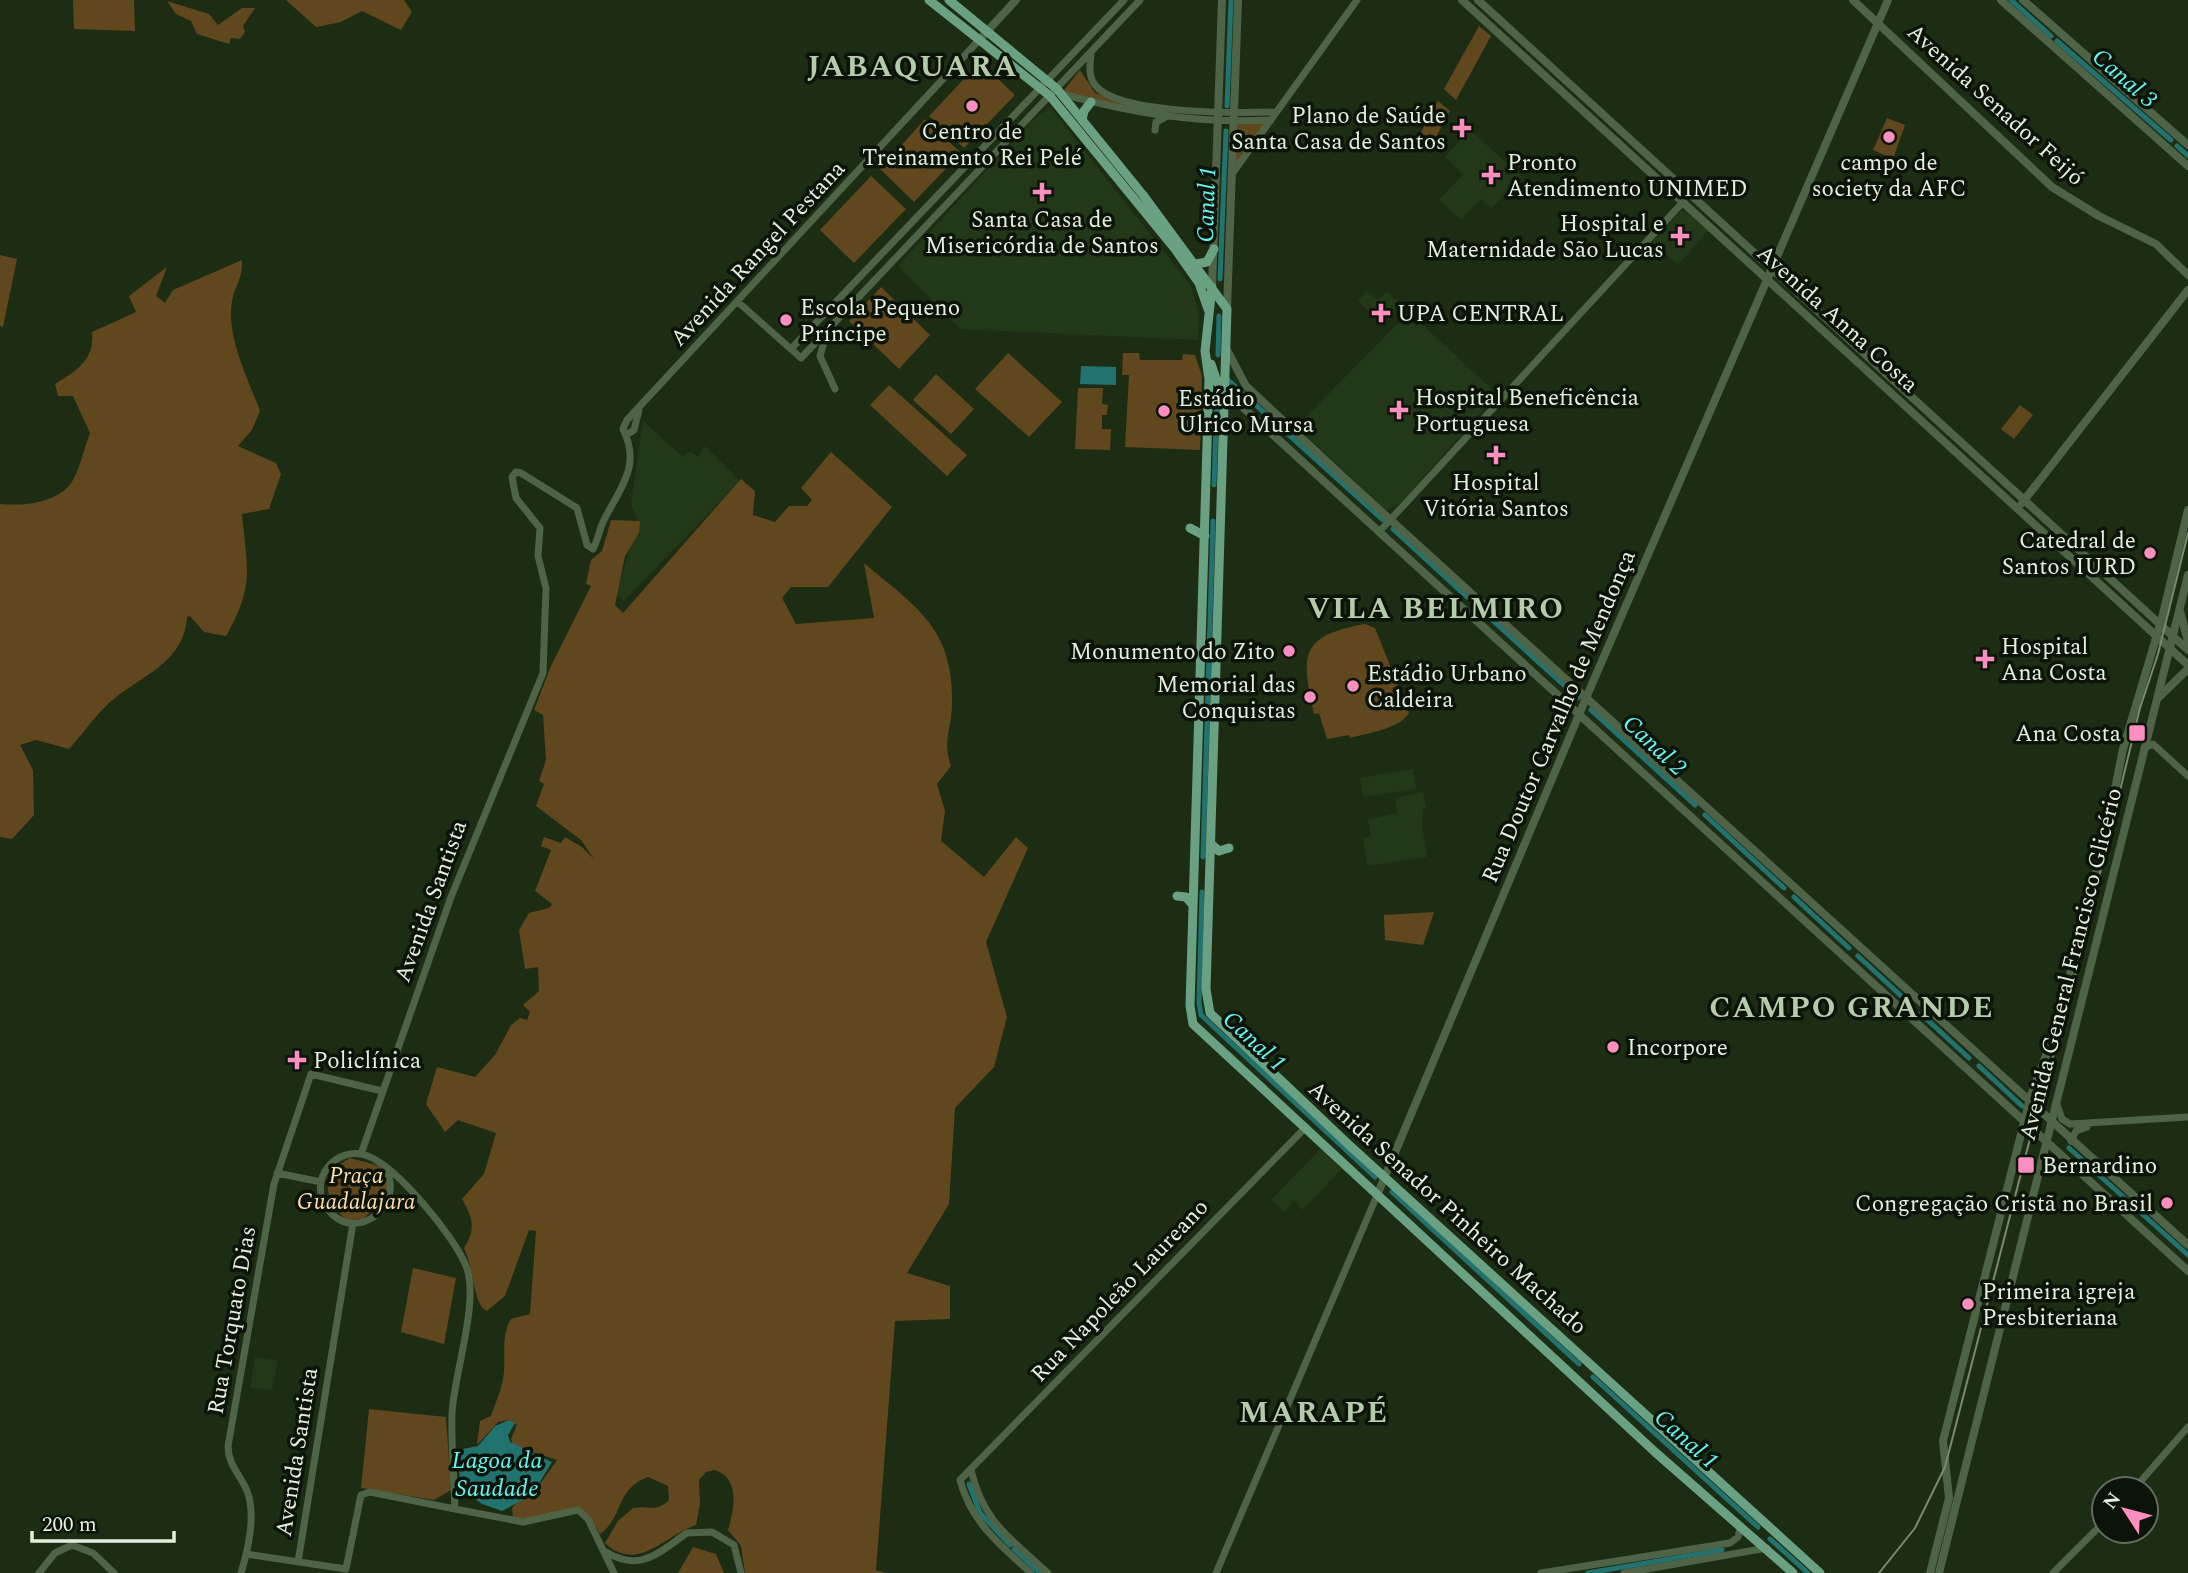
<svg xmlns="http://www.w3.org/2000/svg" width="2188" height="1573" font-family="Spectral,serif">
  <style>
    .built { fill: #233818 }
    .green { fill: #60471e }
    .water { fill: #227270 }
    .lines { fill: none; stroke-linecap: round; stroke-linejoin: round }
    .canal { stroke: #227270; stroke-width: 5 }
    .tertiary { stroke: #4f6347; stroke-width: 7 }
    .secondary { stroke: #4f6347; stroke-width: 8 }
    .primary { stroke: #6aa182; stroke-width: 9 }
    .tram { stroke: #7a8874; stroke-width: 2 }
    .poi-dot { fill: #fd8ec0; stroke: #0c1308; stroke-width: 2.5 }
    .labels { text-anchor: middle; stroke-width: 7; stroke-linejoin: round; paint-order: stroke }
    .street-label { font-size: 23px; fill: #e4efdf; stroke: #0c1308 }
    .poi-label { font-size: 23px; fill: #e4efdf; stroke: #0c1308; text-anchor: start }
    .park-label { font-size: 23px; font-style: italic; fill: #ffdfac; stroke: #0c1308 }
    .water-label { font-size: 24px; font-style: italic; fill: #64f4f1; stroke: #0c1308 }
    .district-label { font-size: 30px; font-weight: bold; letter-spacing: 2px; fill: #b5cbab; stroke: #0c1308 }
  </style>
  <rect width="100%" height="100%" fill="#1c2d14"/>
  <!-- built -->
  <path class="built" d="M1050 107 1191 286 1199 314 1198 340 960 329 898 266 1036 117Z
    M1470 130 1522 177 1491 208 1481 199 1461 220 1439 200 1463 174 1445 157Z
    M1681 211H1686L1708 231 1678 265 1652 242Z
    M1367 291 1378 300 1387 291 1400 303 1381 323 1358 301Z
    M1409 312 1497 394 1401 503 1386 510 1299 429 1301 422Z
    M643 421 683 457 690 451 698 457 705 446 740 481 624 601 608 591 620 581 638 521 631 504Z
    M1413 769 1416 789 1363 797 1360 778Z
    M1423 792 1426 808 1423 809 1422 827 1427 857 1367 866 1363 838 1371 836 1368 819 1397 813 1395 798Z
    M1321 1148 1342 1169 1303 1210 1294 1201 1284 1212 1271 1200Z
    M255 1357 278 1361 272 1390 250 1388Z"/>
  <!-- green -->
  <path class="green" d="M73 0H134L135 31 74 29Z
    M286 0H404L412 12 401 30 362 11 341 22 316 27Z
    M167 1 209 14 218 25 242 8H255L243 26 245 32 240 39 231 38 229 44 197 34 191 21 176 14Z
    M1479 26 1491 36 1456 100 1444 89Z
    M980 62 1015 95 964 148 929 116Z
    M1080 70 1095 93 1143 107 1140 111 1065 93 1064 90Z
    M1438 101 1450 111 1428 152 1415 143Z
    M1887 118 1905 125 1893 159 1873 150Z
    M925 119 961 153 914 202 880 169Z
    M1268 121 1233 170 1235 123Z
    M871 176 906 209 854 263 820 230Z
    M0 255 17 259 3 327 0 326Z
    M242 260C243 279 235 285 232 301 226 337 248 378 260 411L252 430 238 446 276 463 281 474 269 509 242 514C247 570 255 585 226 636L204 632 190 616 187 617C184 666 135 677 105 707 92 720 81 736 69 749L36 740 20 745 33 770 34 815 12 839 0 837V504C23 506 51 504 69 486 79 474 84 448 90 433L73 396H58L55 384C76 371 95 360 92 332L136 312 129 296 167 267 156 296 165 303 173 290Z
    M881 287 930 335 899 369 849 321Z
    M1008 353 1062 402 1029 437 975 389Z
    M1123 353H1139L1140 360H1182L1183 354 1195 355 1202 376 1200 450 1125 447 1129 375H1122Z
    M936 374 974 409 951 434 913 400Z
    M889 385 967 455 947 476 870 405Z
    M1078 388H1103L1102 404 1108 405 1107 415H1102V429H1111L1110 450 1075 449Z
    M2020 405 2033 415 2014 439 2001 429Z
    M831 452 892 507 828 587H791L782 598 796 624 874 618 864 563C915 606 954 628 952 703 952 729 942 739 951 766L937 784 945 811 941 841 984 877 1016 837 1028 848 986 942 1007 1017 994 1067 955 1108 949 1204 907 1273 950 1286V1319L895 1321 876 1570 887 1573H745L741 1546 728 1530C734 1510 741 1477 714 1470L706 1472 699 1480 700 1504 696 1525C662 1537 638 1573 605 1543L618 1521 633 1508C648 1505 656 1513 669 1500L668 1486 648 1477C614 1490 625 1516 600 1534L592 1520 573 1508 531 1518H513L512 1508 517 1502 531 1497 557 1460 513 1446 511 1439 517 1425 509 1420 498 1422 477 1445 480 1421 491 1416C495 1404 501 1391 503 1379 507 1358 500 1337 511 1319L530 1314 536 1231 529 1230 505 1296 487 1311C473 1305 474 1268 464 1248 476 1230 473 1217 462 1199L484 1174 496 1133 458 1120 445 1132 426 1104 437 1067 475 1077 495 1055 511 1025 520 1018 527 1020 530 1012 523 1005 539 991 538 967 525 969 519 930 529 913 549 908 552 904 535 891 551 850 541 846 544 837 561 843 565 837 582 847 594 859 581 840 536 806 544 784 539 781 546 760 543 715 534 710 551 666 591 586 586 584 591 560 602 551 611 520 640 521 639 533 625 556 615 605 623 613 741 479 755 491 753 515 775 522 789 506H807L812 500 801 488Z
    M1365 624 1375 628 1409 713C1400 729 1367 733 1350 738L1349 735 1327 739 1319 713 1314 714C1302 657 1297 636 1365 624Z
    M1434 912 1423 945 1385 940 1384 915Z
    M350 1158 380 1166 389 1178 385 1198 363 1219 347 1220C330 1207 323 1190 331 1170Z
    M413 1268 456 1278 444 1344 401 1332Z
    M369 1409 446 1417 451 1490 434 1500 361 1488Z
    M693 1547 716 1554 724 1573H678Z"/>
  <!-- water -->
  <path class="water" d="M1081 366 1116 367V385L1080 384Z
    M509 1420 515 1423 508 1435 510 1442 552 1462 532 1495 502 1511 482 1504 461 1489 458 1460 463 1449 478 1446 495 1426Z"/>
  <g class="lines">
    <!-- canal -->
    <path class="canal" d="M2011 0 2051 36
      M2057 41 2171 140
      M1227 106 1231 0
      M2177 146 2188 156
      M1220 279 1226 131
      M1218 355 1219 316
      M1227 379 1383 520
      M1214 485 1217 394
      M1393 529 1467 597
      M1479 608 1578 698
      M1591 710 1695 805
      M1705 815 1784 888
      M1203 857 1213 521
      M1202 892 1199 1002 1201 1015 1375 1177
      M1794 897 1849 948
      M1858 956 1911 1005
      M1921 1014 1969 1058
      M1979 1066 2022 1106
      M2069 1148 2188 1255
      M1392 1192 1579 1364
      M1593 1377 1758 1527
      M969 1484 980 1513 1010 1545
      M1770 1539 1808 1573
      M1014 1549 1040 1573
      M1588 1573 1722 1550"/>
    <!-- tertiary -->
    <path class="tertiary" d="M1091 54C1090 65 1088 76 1095 85 1118 115 1239 113 1276 112
      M1062 94C1134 113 1196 124 1271 120
      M1155 130 1156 122 1164 118
      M1232 174 1357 0
      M738 302 801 358 1140 0
      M826 335 820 356 835 389
      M791 349 1124 0
      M626 435 634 430 639 410
      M1380 531 1683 202
      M2144 748 2153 744 2188 776
      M2056 1102 2062 1119 2070 1124 2188 1117
      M2071 1141 2076 1131 2087 1127
      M361 1154 451 897 543 673 546 588 538 556 540 528 516 498 512 477 516 472 521 473 577 508 587 545 593 549C598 540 599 531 603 522 619 489 642 467 623 429L627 420 980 39
      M384 1166C409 1206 353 1246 327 1208 307 1180 336 1144 368 1156 398 1168 454 1236 466 1266 480 1300 454 1374 452 1413 451 1445 454 1477 455 1509L523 1522 578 1510 588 1519 614 1573
      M277 1173 321 1182
      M971 1470C983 1522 1010 1538 1048 1573
      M2134 1489 2188 1427
      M606 1552C641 1573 659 1552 687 1533L712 1532 734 1545 741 1573
      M246 1554 346 1569 361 1495 370 1492 455 1509
      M298 1562 353 1223
      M39 1573 55 1553 72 1545 93 1553 114 1573
      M241 1573C248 1550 256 1514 247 1491 240 1474 228 1465 228 1446L274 1184 311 1074 382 1091
      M1031 1573C1000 1545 971 1522 960 1480L1306 1127
      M1216 1573 1378 1193
      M1541 1573 1730 1543 1738 1537 1741 1526
      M1624 1573 1767 1548
      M2053 1573 2104 1522"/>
    <!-- secondary -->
    <path class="secondary" d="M1462 0 2188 665
      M1478 0 2188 650
      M1853 0 2052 187 2099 216 2156 244 2188 275
      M2001 0 2188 166
      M2023 0 2188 145
      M980 39 1016 0
      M1212 287 1222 0
      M1227 309 1238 0
      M1227 350 1246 386 1339 473 2188 1245
      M1224 390 2188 1271
      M2022 503 2188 290
      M2180 611 2188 642
      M2158 698 2188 669
      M1378 1193 1586 698 1888 0
      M1930 1573 1949 1498 1943 1441 2031 1095 2053 1037 2069 979 2106 834 2123 749 2162 618 2188 510
      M1939 1573 2188 575"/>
    <!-- primary -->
    <path class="primary" d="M929 0 1050 96 1175 249 1199 283 1208 309
      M949 0 1057 89 1143 195 1227 309 1206 989 1210 1013 1348 1144 1820 1573
      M1082 120 1084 111 1091 102
      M1196 264 1207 262 1214 249
      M1212 287 1205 351 1209 379 1190 1006 1193 1024 1655 1452 1793 1573
      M1211 364 1217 382 1224 390
      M1190 528 1205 536
      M1211 844 1219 851 1229 848
      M1177 896 1186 897 1193 905"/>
    <!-- tram -->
    <path class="tram" d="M1879 1573 1915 1528 1945 1467 2039 1104 2067 1009 2140 708 2158 654 2188 533"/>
  </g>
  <!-- markers -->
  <g class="poi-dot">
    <circle cx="972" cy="106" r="7"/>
    <path d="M1458.5 117.5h7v7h7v7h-7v7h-7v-7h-7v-7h7z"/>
    <circle cx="1889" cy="137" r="7"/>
    <path d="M1487.5 164.5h7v7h7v7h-7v7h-7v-7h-7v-7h7z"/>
    <path d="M1038.5 181.5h7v7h7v7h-7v7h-7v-7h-7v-7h7z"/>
    <path d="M1676.5 225.5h7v7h7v7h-7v7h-7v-7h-7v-7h7z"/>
    <path d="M1377.5 302.5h7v7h7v7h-7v7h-7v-7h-7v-7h7z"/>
    <circle cx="786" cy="320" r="7"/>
    <path d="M1395.5 399.5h7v7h7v7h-7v7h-7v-7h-7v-7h7z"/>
    <circle cx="1164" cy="411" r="7"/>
    <path d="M1492.5 444.5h7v7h7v7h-7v7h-7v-7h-7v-7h7z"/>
    <circle cx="2150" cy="553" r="7"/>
    <circle cx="1289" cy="651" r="7"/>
    <path d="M1981.5 648.5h7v7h7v7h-7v7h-7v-7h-7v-7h7z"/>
    <circle cx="1353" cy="686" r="7"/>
    <circle cx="1310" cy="697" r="7"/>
    <rect x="2128" y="724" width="18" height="18" rx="3.5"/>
    <circle cx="1613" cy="1047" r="7"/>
    <path d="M293.5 1049.5h7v7h7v7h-7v7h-7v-7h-7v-7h7z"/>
    <rect x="2017" y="1156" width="18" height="18" rx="3.5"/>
    <circle cx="2167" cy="1203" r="7"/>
    <circle cx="1968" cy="1304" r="7"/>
  </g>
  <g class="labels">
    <!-- street labels -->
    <g class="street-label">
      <text transform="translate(1996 104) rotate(42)" y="8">Avenida Senador Feijó</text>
      <text transform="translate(757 253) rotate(-47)" y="8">Avenida Rangel Pestana</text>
      <text transform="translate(1838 318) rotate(42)" y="8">Avenida Anna Costa</text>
      <text transform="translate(1558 716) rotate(-67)" y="8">Rua Doutor Carvalho de Mendonça</text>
      <text transform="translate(430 901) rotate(-70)" y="8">Avenida Santista</text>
      <text transform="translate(2070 964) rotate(-76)" y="8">Avenida General Francisco Glicério</text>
      <text transform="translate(1448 1207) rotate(42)" y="8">Avenida Senador Pinheiro Machado</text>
      <text transform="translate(1119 1290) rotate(-46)" y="8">Rua Napoleão Laureano</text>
      <text transform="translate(231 1320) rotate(-80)" y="8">Rua Torquato Dias</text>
      <text transform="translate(296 1452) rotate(-81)" y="8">Avenida Santista</text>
    </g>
    <!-- poi labels -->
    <g class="poi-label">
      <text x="1446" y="123" text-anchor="end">Plano de Saúde<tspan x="1446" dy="26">Santa Casa de Santos</tspan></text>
      <text x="972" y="139" text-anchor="middle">Centro de<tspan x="972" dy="26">Treinamento Rei Pelé</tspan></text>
      <text x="1507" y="170">Pronto<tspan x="1507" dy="26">Atendimento UNIMED</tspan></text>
      <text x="1889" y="170" text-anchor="middle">campo de<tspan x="1889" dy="26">society da AFC</tspan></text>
      <text x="1042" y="227" text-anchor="middle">Santa Casa de<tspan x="1042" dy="26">Misericórdia de Santos</tspan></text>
      <text x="1664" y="231" text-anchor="end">Hospital e<tspan x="1664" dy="26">Maternidade São Lucas</tspan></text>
      <text x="800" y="315">Escola Pequeno<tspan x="800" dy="26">Príncipe</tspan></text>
      <text x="1397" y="321">UPA CENTRAL</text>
      <text x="1415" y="405">Hospital Beneficência<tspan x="1415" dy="26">Portuguesa</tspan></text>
      <text x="1178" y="406">Estádio<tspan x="1178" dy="26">Ulrico Mursa</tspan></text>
      <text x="1496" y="490" text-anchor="middle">Hospital<tspan x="1496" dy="26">Vitória Santos</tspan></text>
      <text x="2136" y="548" text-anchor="end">Catedral de<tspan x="2136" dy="26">Santos IURD</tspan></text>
      <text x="2001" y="654">Hospital<tspan x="2001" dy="26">Ana Costa</tspan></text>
      <text x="1275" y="659" text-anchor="end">Monumento do Zito</text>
      <text x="1367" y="681">Estádio Urbano<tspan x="1367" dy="26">Caldeira</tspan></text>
      <text x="1296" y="692" text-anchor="end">Memorial das<tspan x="1296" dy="26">Conquistas</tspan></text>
      <text x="2121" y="741" text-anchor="end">Ana Costa</text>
      <text x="1627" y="1055">Incorpore</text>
      <text x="313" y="1068">Policlínica</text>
      <text x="2042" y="1173">Bernardino</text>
      <text x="2153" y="1211" text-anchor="end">Congregação Cristã no Brasil</text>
      <text x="1982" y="1299">Primeira igreja<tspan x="1982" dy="26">Presbiteriana</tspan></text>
    </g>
    <!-- park labels -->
    <g class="park-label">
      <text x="356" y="1183">Praça<tspan x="356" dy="26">Guadalajara</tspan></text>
    </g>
    <!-- water labels -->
    <g class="water-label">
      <text transform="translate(2125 78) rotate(41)" y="8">Canal 3</text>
      <text transform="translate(1206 204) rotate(-88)" y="8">Canal 1</text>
      <text transform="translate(1655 745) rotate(43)" y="8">Canal 2</text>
      <text transform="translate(1255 1041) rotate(43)" y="8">Canal 1</text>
      <text transform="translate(1687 1439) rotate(42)" y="8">Canal 1</text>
      <text x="497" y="1468">Lagoa da<tspan x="497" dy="28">Saudade</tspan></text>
    </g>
    <!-- district labels -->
    <g class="district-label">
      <text x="913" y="76">JABAQUARA</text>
      <text x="1436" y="618">VILA BELMIRO</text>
      <text x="1852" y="1017">CAMPO GRANDE</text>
      <text x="1314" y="1422">MARAPÉ</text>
    </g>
  </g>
  <!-- north arrow -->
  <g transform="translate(2125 1510) rotate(306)"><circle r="33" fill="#0c1308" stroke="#626b5e" stroke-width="2"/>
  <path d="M0-5L12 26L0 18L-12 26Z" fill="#fd8ec0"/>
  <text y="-10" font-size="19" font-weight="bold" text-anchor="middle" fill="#e4efdf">N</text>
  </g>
  <!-- scale -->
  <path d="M32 1531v10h142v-10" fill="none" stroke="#e4efdf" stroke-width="3.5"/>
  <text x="42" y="1531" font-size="21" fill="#e4efdf" stroke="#0c1308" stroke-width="5" paint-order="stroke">200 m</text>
</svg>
